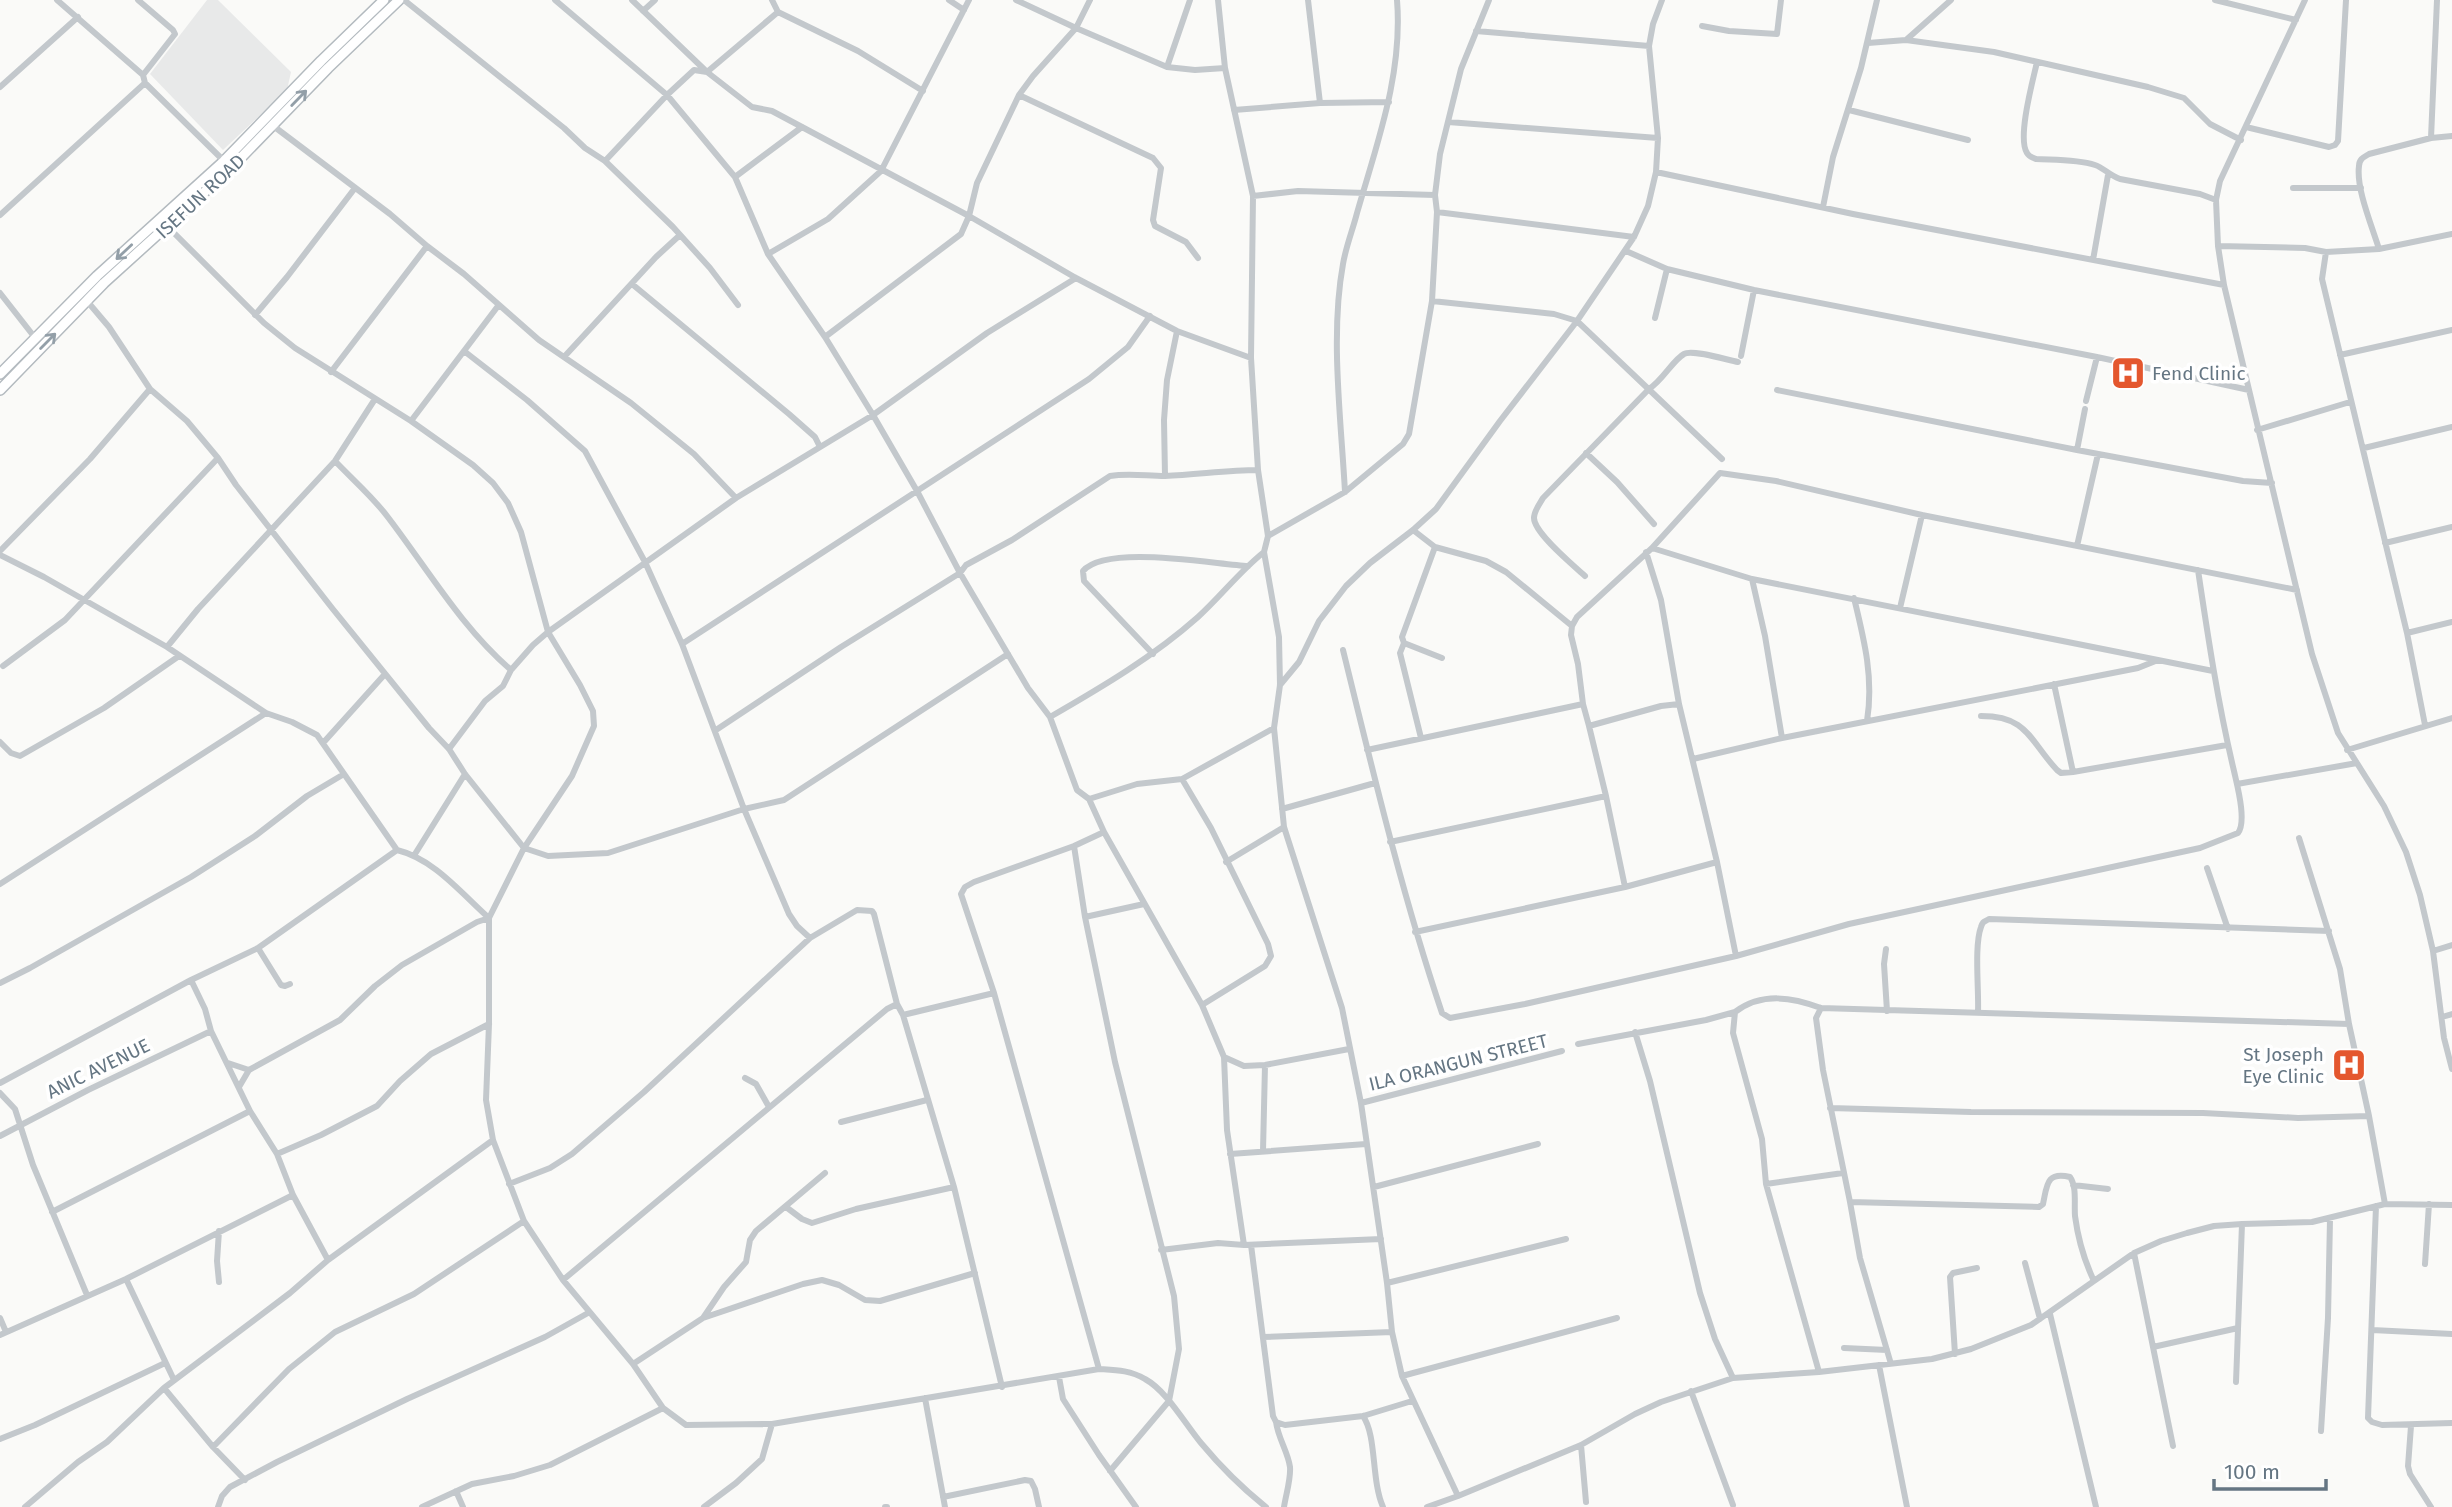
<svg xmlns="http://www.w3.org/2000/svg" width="2452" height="1507" font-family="'Fira Sans',sans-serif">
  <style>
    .built { fill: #e8e9e9 }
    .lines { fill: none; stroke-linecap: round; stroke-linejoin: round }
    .secondary-casing { stroke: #b3babf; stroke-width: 12 }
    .street { stroke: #c3c8cc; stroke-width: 6 }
    .secondary { stroke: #fff; stroke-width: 9 }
    .oneway { stroke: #939fa8 }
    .labels { text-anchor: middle; stroke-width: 7; stroke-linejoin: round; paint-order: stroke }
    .street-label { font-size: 19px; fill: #657683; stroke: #fff }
    .poi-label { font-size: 19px; fill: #657683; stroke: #fff; text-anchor: start }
  </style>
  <rect width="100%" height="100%" fill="#fafaf8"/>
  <!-- built -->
  <path class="built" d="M207 0H218L291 72 287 90 223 150 150 74Z"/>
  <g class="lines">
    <!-- secondary casing -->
    <g class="secondary-casing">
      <path id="secondary" d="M0 374 97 276 224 161 321 61 384 0
        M0 390 104 283 231 168 328 68 399 0"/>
    </g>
    <!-- street -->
    <path class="street" d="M57 0 143 75 145 83 224 161
      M138 0 173 30 175 34 143 75
      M404 0 564 128 585 148 605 161 673 227 710 268 738 305
      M555 0 667 95 735 177 768 254 825 337 873 415 917 491 960 573 1028 688 1050 717 1077 790 1089 799 1104 832 1202 1005 1224 1057 1227 1130 1244 1245
      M632 0 707 72 752 107 772 111 802 127 969 216 1076 278 1177 331 1251 358
      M772 0 778 12 858 51 923 91
      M949 0 964 10
      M1016 0 1076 28 1090 0
      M1308 0 1320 103
      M2215 0 2296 20
      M2305 0 2220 181 2216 200 2218 246 2224 285 2312 654 2338 733 2384 806 2406 852 2420 895 2433 951 2444 1038 2452 1069
      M643 11 655 0
      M1702 26 1729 31 1777 34 1781 0
      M1476 31 1649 46
      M1906 40 1951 0
      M1868 43 1906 40 1994 52 2148 87 2184 98 2210 124 2241 140
      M2037 62C2033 80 2017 138 2027 153 2029 157 2032 157 2036 159 2054 160 2077 159 2095 165 2104 168 2109 175 2120 179L2200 194 2216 200
      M1167 67 1190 0
      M1225 68 1253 196 1298 191 1435 195
      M0 87 78 17
      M1019 95 1153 158 1161 168 1153 220 1155 226 1186 242 1198 258
      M1234 110 1320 103 1389 102
      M1849 110 1968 140
      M1448 122 1658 138
      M272 125 390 214 427 246 464 274 539 340 631 403 694 454 736 498
      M2246 127 2329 147 2335 145 2338 141 2346 0
      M2431 138 2437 0
      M605 161 667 95 694 70 707 72 778 12
      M1656 172 1853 214 2224 285
      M735 177 802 127
      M2293 188H2361
      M1253 196 1251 358 1258 470 1268 536 1264 552 1279 637 1280 685 1274 728 1284 827 1342 1008 1361 1103 1387 1283 1392 1332 1402 1376 1458 1496
      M1823 207 1833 157 1861 68 1877 0
      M1437 212 1634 237
      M0 215 145 83
      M167 226 264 323 295 348 411 421 473 465 493 483 508 503 521 532 548 632 580 685 593 711 594 726 572 776 524 848 489 918V1024L486 1100 493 1140 524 1221 563 1280 633 1364 663 1408 686 1425 772 1424 1099 1369C1115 1370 1130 1370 1145 1379 1167 1391 1185 1424 1201 1443 1221 1467 1242 1488 1266 1507
      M2218 246 2305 248 2326 252 2379 249 2452 234
      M2379 249C2372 226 2356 189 2359 166 2359 159 2364 157 2369 154L2431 138 2452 136
      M1626 251 1667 269 1754 290 2097 357 2249 390
      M2326 252 2322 279 2407 633 2425 725
      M768 254 828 219 881 171 969 0
      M2093 260 2108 175
      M632 284 789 414 815 437 820 447
      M0 293 36 339
      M87 301 109 327 150 389 187 421 218 458 236 485 332 608 429 728 449 749 465 774 524 848 548 856 608 853 744 809 784 800 1008 654
      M1432 301 1554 314 1577 321 1722 459
      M255 315 287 277 355 188
      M1655 318 1667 269
      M825 337 961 234 969 216 977 183 1019 95 1033 76 1076 28 1167 67 1195 70 1225 68 1218 0
      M464 351 527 400 585 451 645 562 682 644 744 809 789 914 797 926 810 938
      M2340 355 2452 330
      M1741 356 1754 290
      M564 357 656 257 680 235
      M331 372 427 246
      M1777 390 2077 450 2243 481 2272 483
      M2086 401 2097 357
      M411 421 498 306
      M2257 430 2350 402
      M2364 448 2452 427
      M2077 450 2085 409
      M1586 453 1617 482 1654 524
      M335 461C352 479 372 496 387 516 427 568 461 627 511 670
      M1165 476 1164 420 1167 380 1177 331
      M1345 492C1341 419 1330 335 1343 264 1346 246 1353 229 1357 213 1377 143 1403 74 1397 0
      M1413 530 1435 547 1486 561 1506 572 1572 626
      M1268 536 1345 492 1403 444 1409 434 1432 301 1437 212 1435 195 1440 154 1461 69 1489 0
      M2385 543 2452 527
      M2077 546 2098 454
      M1435 547 1402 637 1404 643 1442 658
      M1652 548 1752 579 2213 671
      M0 551 90 459 150 389
      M1646 552 1661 600 1679 704 1717 862 1736 956
      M0 555 44 577 167 647 266 713 292 722 317 735 397 850C434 859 461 893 489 918L477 922 402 965 375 986 340 1020 249 1070 239 1087
      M1585 576C1573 565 1534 533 1534 518 1534 511 1540 503 1543 498L1649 389C1663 380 1673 360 1684 354 1692 349 1727 360 1738 362
      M1752 579 1765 636 1782 738
      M1854 598C1864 639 1874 678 1867 721
      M1900 608 1922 515
      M2407 633 2452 622
      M1404 643 1400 653 1421 738
      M682 644 1089 379 1128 347 1150 316
      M167 647 198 609 335 461 375 399
      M1343 650C1373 772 1402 894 1442 1013L1450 1018 1525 1004 1736 956 1849 924 2200 848 2238 833C2247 821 2237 785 2234 771 2218 704 2208 637 2198 570
      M1153 654 1084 581 1083 571C1106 544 1212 564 1248 566
      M3 666 65 620 218 458
      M2054 684 2073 772 2227 745
      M1280 685 1299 662 1319 621 1346 586 1370 563 1413 530 1436 509 1500 421 1577 321 1634 237 1648 206 1656 172 1658 138 1649 46 1653 24 1662 0
      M1679 704 1661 706 1589 726 1583 704 1578 664 1571 635 1572 626 1577 617 1652 548 1720 473 1776 481 1922 515 2297 590
      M1981 716C2028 716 2029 740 2057 770L2061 773 2073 772
      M1050 717C1102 687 1153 657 1198 617 1221 596 1240 571 1264 552
      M1589 726 1606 796
      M716 730 841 647 960 573 966 565 1012 540 1110 476C1129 473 1146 476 1165 476 1196 475 1227 470 1258 470
      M0 742 11 753 20 756 104 708 179 656
      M323 743 385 674
      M449 749 485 701 503 686 511 670 533 645 548 632 736 498 873 415 987 333 1076 278
      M1367 750 1583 704
      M2347 750 2452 718
      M1693 759 1782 738 2138 668 2158 660
      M1182 779 1211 828 1268 944 1271 956 1265 966 1202 1005
      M2237 784 2357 763
      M1089 799 1137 784 1182 779 1274 728
      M1282 809 1375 783
      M2299 838 2340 969 2349 1024 2369 1116
      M1390 842 1606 796 1625 887
      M1074 846 1085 917 1115 1062 1174 1296 1179 1349 1169 1401 1110 1471
      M415 854 465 774
      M1226 862 1284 827
      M2207 868 2228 929
      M0 884 266 713
      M1085 917 1144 904
      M1415 932 1625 887 1717 862
      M258 948 281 985 285 986 290 984
      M1886 949 1884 964 1887 1011
      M2433 951 2452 945
      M191 980 205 1009 211 1031 250 1111 277 1154 293 1195 328 1260
      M0 983 30 968 191 877 255 836 307 796 344 774
      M1821 1008 1816 1018 1823 1070 1850 1202
      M1978 1012C1979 990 1974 946 1981 927 1983 921 1984 922 1989 919L2329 931
      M903 1015 994 993
      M2442 1017 2452 1014
      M1635 1032 1650 1081 1700 1293 1715 1339 1733 1378
      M1578 1044 1706 1020 1735 1012
      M1224 1057 1244 1066 1265 1065 1349 1049
      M228 1063 249 1070
      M745 1078 756 1084 769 1107
      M0 1083 191 980 258 948 397 850
      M0 1093 15 1109 33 1165 87 1295
      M1361 1103 1562 1051
      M1830 1108 1971 1112 2203 1113 2298 1118 2369 1116 2385 1204
      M841 1122 927 1100
      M0 1136 88 1090 211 1031
      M1263 1151 1265 1065
      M277 1154 321 1135 377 1106 400 1081 431 1054 489 1024
      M1230 1154 1366 1144
      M509 1184 550 1168 572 1154 644 1092 810 938 857 910 872 911 874 914 897 1004
      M1766 1184 1843 1173
      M2073 1185 2108 1189
      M1374 1187 1538 1144
      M2376 1206 2368 1418 2372 1422 2382 1425 2452 1423
      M786 1207 802 1219 812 1223 856 1209 954 1187
      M52 1212 250 1111
      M219 1231 217 1261 219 1282
      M1251 1245 1273 1416 1276 1422 1285 1425 1363 1416 1412 1401
      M1161 1250 1218 1243 1244 1245 1381 1239
      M2134 1253 2173 1446
      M2025 1263 2040 1319
      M2425 1264 2429 1204
      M126 1279 174 1380
      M563 1280 887 1009 897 1004 903 1015 954 1187 1002 1387
      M1387 1283 1566 1239
      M2050 1314 2096 1507
      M0 1318 6 1332
      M703 1318 724 1287 746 1262 750 1240 756 1231 825 1173
      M2372 1330 2452 1334
      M0 1335 126 1279 293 1195
      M1263 1337 1392 1332
      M2153 1347 2238 1328
      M1844 1348 1887 1350
      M1955 1354 1950 1277 1953 1273 1977 1268
      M633 1364 703 1318 803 1284 822 1280 839 1285 865 1300 880 1301 975 1273
      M1891 1364 1860 1258 1850 1202 2039 1207 2043 1204C2047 1186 2046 1171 2070 1177 2077 1187 2074 1203 2075 1216 2078 1239 2084 1260 2094 1281
      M1879 1365 1907 1507
      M1099 1369 994 993 961 894 965 887 974 882 1074 846 1104 832
      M1819 1372 1766 1184 1762 1139 1733 1033 1735 1012C1762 992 1792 997 1821 1008L2349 1024
      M1402 1376 1617 1318
      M1059 1377 1063 1399 1099 1455 1136 1507
      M2236 1382 2242 1224
      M164 1388 213 1447 245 1480
      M1691 1391 1733 1505
      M925 1398 945 1507
      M1363 1416C1377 1436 1371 1480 1383 1507
      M1276 1422C1278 1438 1288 1452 1290 1467 1291 1479 1286 1494 1284 1507
      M2411 1426 2408 1466 2410 1474 2431 1507
      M2321 1431 2328 1318 2330 1219
      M0 1439 35 1425 165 1363
      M1581 1445 1586 1502
      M213 1447 289 1369 335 1332 414 1294 524 1221
      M456 1491 463 1507
      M943 1497 1025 1480 1031 1481 1035 1489 1039 1507
      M25 1507 78 1462 107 1442 164 1388 290 1293 328 1260 493 1140
      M218 1507 222 1496 230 1487 277 1462 407 1399 545 1337 588 1313
      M422 1507 472 1484 514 1476 550 1465 663 1408
      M704 1507 736 1483 762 1459 772 1424
      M885 1507H887
      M1427 1507 1458 1496 1581 1445 1635 1414 1661 1402 1733 1378 1819 1372 1932 1359 1971 1349 2031 1325 2134 1253 2161 1241 2187 1233 2214 1226 2242 1224 2312 1222 2385 1204 2452 1205"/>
    <!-- secondary -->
    <use href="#secondary" class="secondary"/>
  </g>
  <!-- one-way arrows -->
  <defs><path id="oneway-shaft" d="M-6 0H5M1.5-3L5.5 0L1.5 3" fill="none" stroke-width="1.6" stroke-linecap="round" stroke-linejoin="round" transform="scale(1.75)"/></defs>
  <g class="oneway">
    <use href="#oneway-shaft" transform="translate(299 98) rotate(-46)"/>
    <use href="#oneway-shaft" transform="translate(124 252) rotate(137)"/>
    <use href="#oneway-shaft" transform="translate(48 341) rotate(-45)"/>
  </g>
  <!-- icons -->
  <defs>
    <g id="hospital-square" transform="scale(1.75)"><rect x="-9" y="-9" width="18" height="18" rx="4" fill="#e4572e" stroke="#fff"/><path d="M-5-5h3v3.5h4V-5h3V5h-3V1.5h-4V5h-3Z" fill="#fff"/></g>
  </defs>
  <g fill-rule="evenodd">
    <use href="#hospital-square" x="2128" y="373"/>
    <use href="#hospital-square" x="2349" y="1065"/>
  </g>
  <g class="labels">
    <!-- street labels -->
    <g class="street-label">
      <text transform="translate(200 196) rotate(-43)" y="7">ISEFUN ROAD</text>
      <text transform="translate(1458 1062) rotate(-14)" y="7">ILA ORANGUN STREET</text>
      <text transform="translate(98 1068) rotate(-26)" y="7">ANIC AVENUE</text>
    </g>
    <!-- poi labels -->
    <g class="poi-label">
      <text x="2152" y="380">Fend Clinic</text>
      <text x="2324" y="1061" text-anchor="end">St Joseph<tspan x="2324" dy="22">Eye Clinic</tspan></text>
    </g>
  </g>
  <!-- scale -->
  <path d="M2214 1479v10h112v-10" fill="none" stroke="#657683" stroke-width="3.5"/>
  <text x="2224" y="1479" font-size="21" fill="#657683" stroke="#ffffff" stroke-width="5" paint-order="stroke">100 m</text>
</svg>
